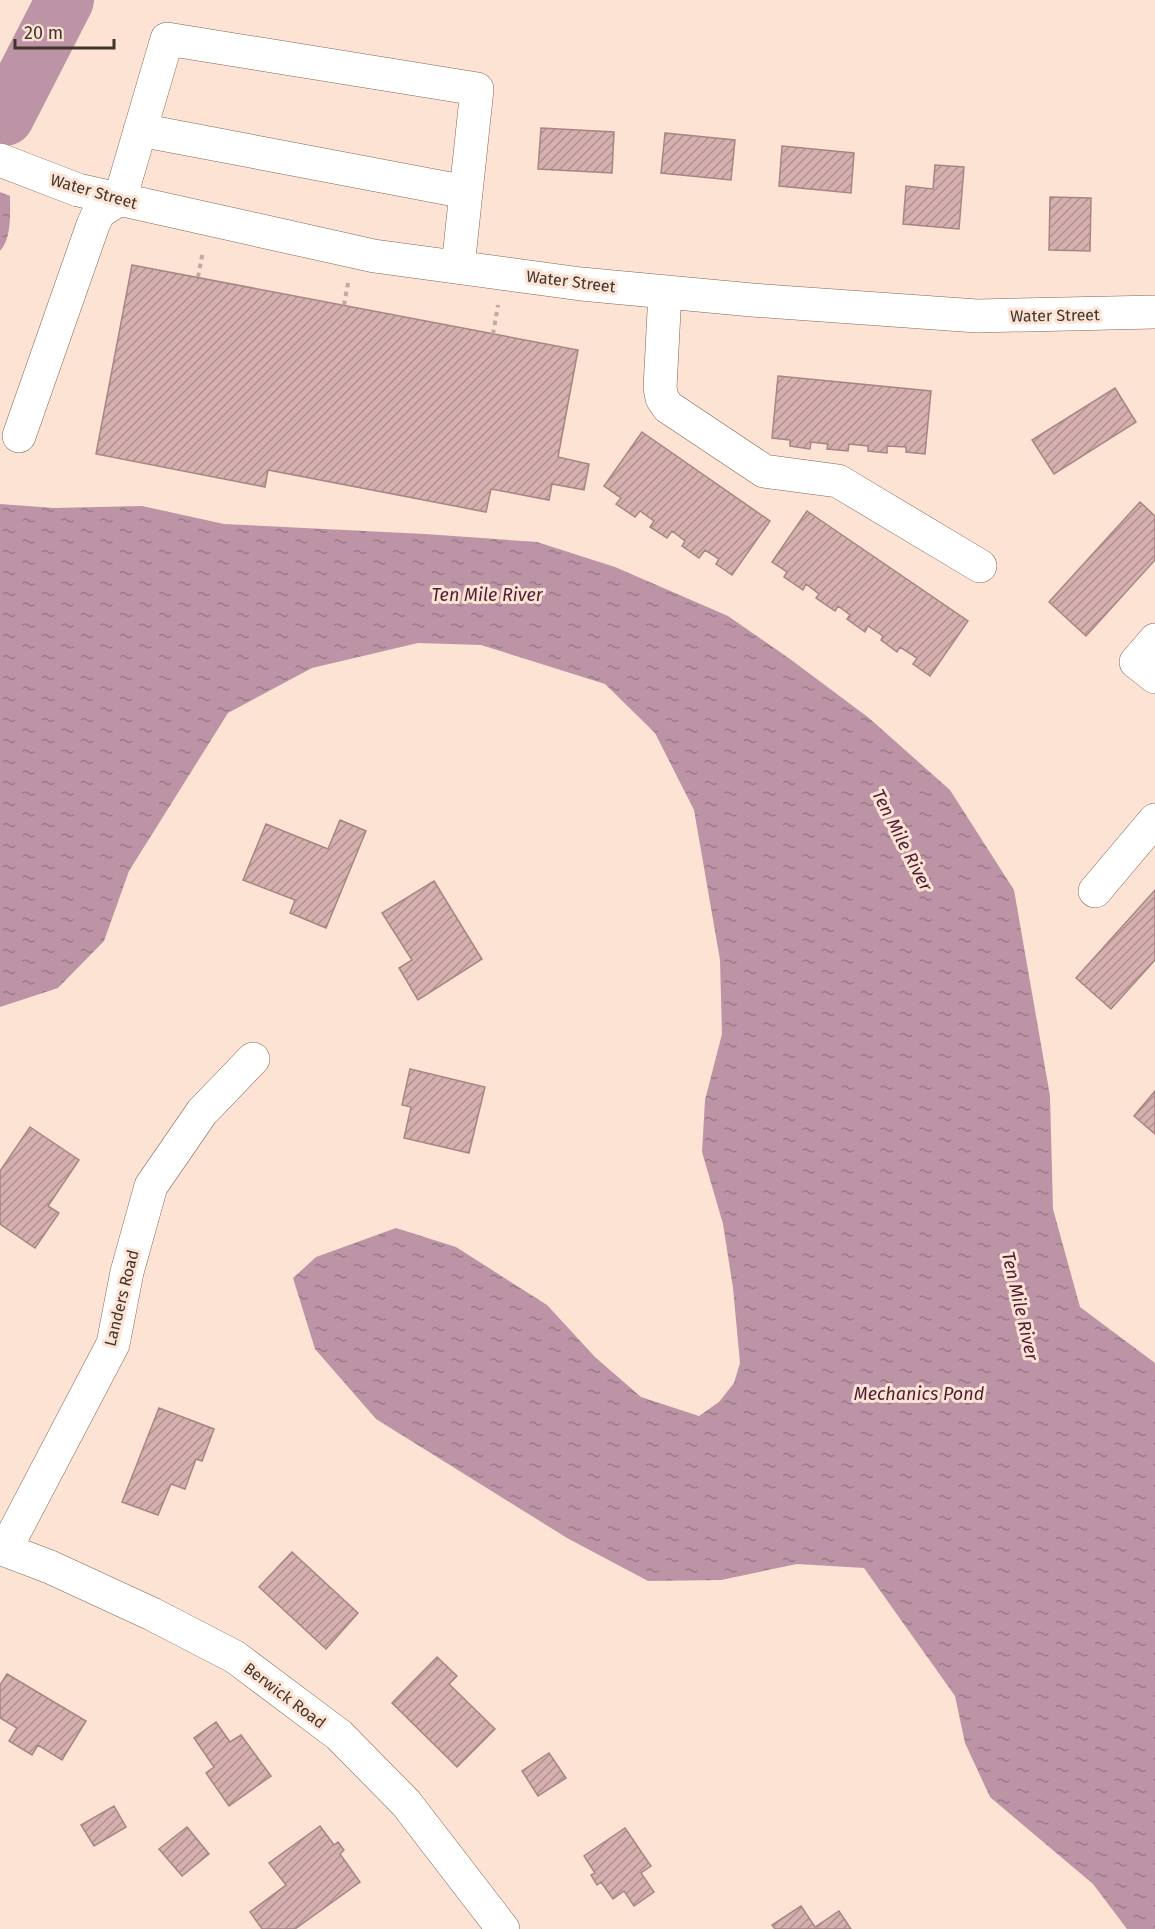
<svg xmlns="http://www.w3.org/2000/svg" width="1155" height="1929" font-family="'Fira Sans',sans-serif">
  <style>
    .water { fill: url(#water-ripples) }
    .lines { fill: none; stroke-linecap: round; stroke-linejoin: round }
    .river { stroke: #bc94a6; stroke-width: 58 }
    .building { fill: url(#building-hatch); stroke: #a88584; stroke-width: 1.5 }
    .minor-casing { stroke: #816655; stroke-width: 34 }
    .path { stroke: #c0ab9e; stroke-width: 4; stroke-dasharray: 4.5 4.5; stroke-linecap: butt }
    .minor { stroke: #fff; stroke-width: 33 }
    .labels { text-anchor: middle; stroke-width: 6; stroke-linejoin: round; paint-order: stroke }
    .street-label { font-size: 16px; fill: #41352d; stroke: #fde3d4 }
    .water-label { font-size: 18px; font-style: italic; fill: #4e1c37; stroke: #fde3d4 }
  </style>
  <defs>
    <pattern id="water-ripples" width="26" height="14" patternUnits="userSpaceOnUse" patternTransform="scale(1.5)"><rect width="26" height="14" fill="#bc94a6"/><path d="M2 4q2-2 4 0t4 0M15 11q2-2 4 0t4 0" fill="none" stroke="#9a7a88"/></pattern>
    <pattern id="building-hatch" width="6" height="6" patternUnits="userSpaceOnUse" patternTransform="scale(1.5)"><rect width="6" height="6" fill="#d5b0af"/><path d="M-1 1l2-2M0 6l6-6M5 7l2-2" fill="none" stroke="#ae908f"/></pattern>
  </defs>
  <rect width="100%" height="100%" fill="#fde3d4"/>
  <!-- water -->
  <path class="water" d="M0 192 10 196C10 213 12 238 0 251Z
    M0 504 54 508 142 506 224 524 425 534 537 542 615 567 728 616 790 659 869 718 950 790 1014 890 1050 1096 1053 1209 1080 1307 1155 1363V1929H1127L1093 1884 990 1797 965 1743 955 1696 864 1568 797 1564 721 1580 648 1581 567 1538 376 1419 315 1349 293 1278 316 1257 396 1228 456 1247 547 1305 595 1357 641 1397 699 1416 719 1402 734 1383 740 1363 733 1288 723 1224 702 1152 705 1100 722 1034 720 960 694 810 655 733 605 684 481 645 418 643 312 668 228 713 129 871 104 941 58 988 0 1007Z"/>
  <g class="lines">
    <!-- river -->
    <path class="river" d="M5 117 65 0"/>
  </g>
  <!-- building -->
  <path class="building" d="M541 128 614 132 612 173 538 169Z
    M665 133 735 140 731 180 661 173Z
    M782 146 854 153 851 193 779 186Z
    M935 165 964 167 959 229 903 224 906 186 933 189Z
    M1050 197 1091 198 1090 251 1049 250Z
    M132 265 578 350 558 457 589 464 584 490 552 484 549 500 491 489 486 512 268 470 265 487 96 454Z
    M778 376 931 391 925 454 906 452V447L887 446V453L868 451V446L849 444 848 451 827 449 828 444 811 442 810 449 790 446V440L772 438Z
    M1115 388 1136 422 1054 474 1032 440Z
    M642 432 770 521 732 575 716 564 719 559 705 550 699 558 682 546 685 541 672 531 667 538 650 527 654 521 640 511 635 517 616 504 621 498 604 486Z
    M1140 502 1155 516V560L1086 636 1049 602Z
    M807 511 968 621 930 676 913 664 917 658 900 647 897 652 881 640 883 636 868 626 865 632 847 619 850 615 838 606 835 611 816 598 819 594 806 584 803 590 784 577 787 572 772 562Z
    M340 820 366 831 326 928 290 913 295 900 243 880 266 824 328 849Z
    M434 881 482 959 418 1000 399 968 412 960 382 913Z
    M1155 890V960L1111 1009 1076 978Z
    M410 1069 485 1087 469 1153 404 1138 411 1107 402 1105Z
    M1155 1091V1134L1134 1116Z
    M30 1127 79 1160 48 1206 59 1213 35 1248 0 1224V1171Z
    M159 1408 214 1429 202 1461 196 1459 185 1489 171 1484 158 1515 122 1502Z
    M292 1552 358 1613 326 1649 259 1587Z
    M437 1657 457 1676 449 1684 495 1729 457 1767 392 1703Z
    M7 1674 86 1721 62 1760 38 1745 32 1755 9 1741 17 1728 0 1718V1685Z
    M216 1722 230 1742 241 1735 271 1776 229 1806 206 1773 214 1767 194 1738Z
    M549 1753 566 1778 538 1796 522 1771Z
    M114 1806 126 1827 94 1846 81 1825Z
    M320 1826 334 1845 338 1842 344 1850 340 1854 360 1882 295 1929H262L250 1912 286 1885 269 1863Z
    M187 1827 209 1854 182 1876 159 1849Z
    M625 1828 651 1866 641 1873 654 1892 634 1906 624 1891 613 1899 601 1882 597 1885 591 1875 595 1873 584 1856Z
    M801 1906 815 1927 839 1911 851 1929H775L772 1925Z"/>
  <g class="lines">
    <!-- minor casing -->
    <g class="minor-casing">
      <path id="minor" d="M140 130 466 192
        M0 160 78 190 374 256 581 284 752 300 977 316 1155 312
        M665 292 660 388 662 398 668 407 764 471 838 481 980 566
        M19 436 93 225 99 212 120 199 167 39 477 89 458 267
        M1155 640 1136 662 1155 677
        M1095 891 1155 820
        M0 1548 50 1567 152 1614 235 1657 339 1735 406 1803 503 1929
        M5 1550 113 1344 127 1272 151 1186 202 1112 253 1059"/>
    </g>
    <!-- path -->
    <path class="path" d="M198 277 203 251
      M344 305 348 283
      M493 334 498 305"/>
    <!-- minor -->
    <use href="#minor" class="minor"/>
  </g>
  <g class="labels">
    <!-- street labels -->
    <g class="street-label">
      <text transform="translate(94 191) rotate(16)" y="6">Water Street</text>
      <text transform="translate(571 281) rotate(7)" y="6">Water Street</text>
      <text transform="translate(1055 315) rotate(-1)" y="6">Water Street</text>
      <text transform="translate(121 1298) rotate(-76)" y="6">Landers Road</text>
      <text transform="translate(285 1695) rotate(37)" y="6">Berwick Road</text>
    </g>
    <!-- water labels -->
    <g class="water-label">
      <text x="487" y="601">Ten Mile River</text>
      <text transform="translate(902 840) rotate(63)" y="6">Ten Mile River</text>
      <text transform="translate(1020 1306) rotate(77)" y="6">Ten Mile River</text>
      <text x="919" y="1400">Mechanics Pond</text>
    </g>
  </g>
  <!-- scale -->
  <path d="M15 39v9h99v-9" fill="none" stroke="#41352d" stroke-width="3"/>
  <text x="24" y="39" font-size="18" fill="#41352d" stroke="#fde3d4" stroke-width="4.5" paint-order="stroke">20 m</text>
</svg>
